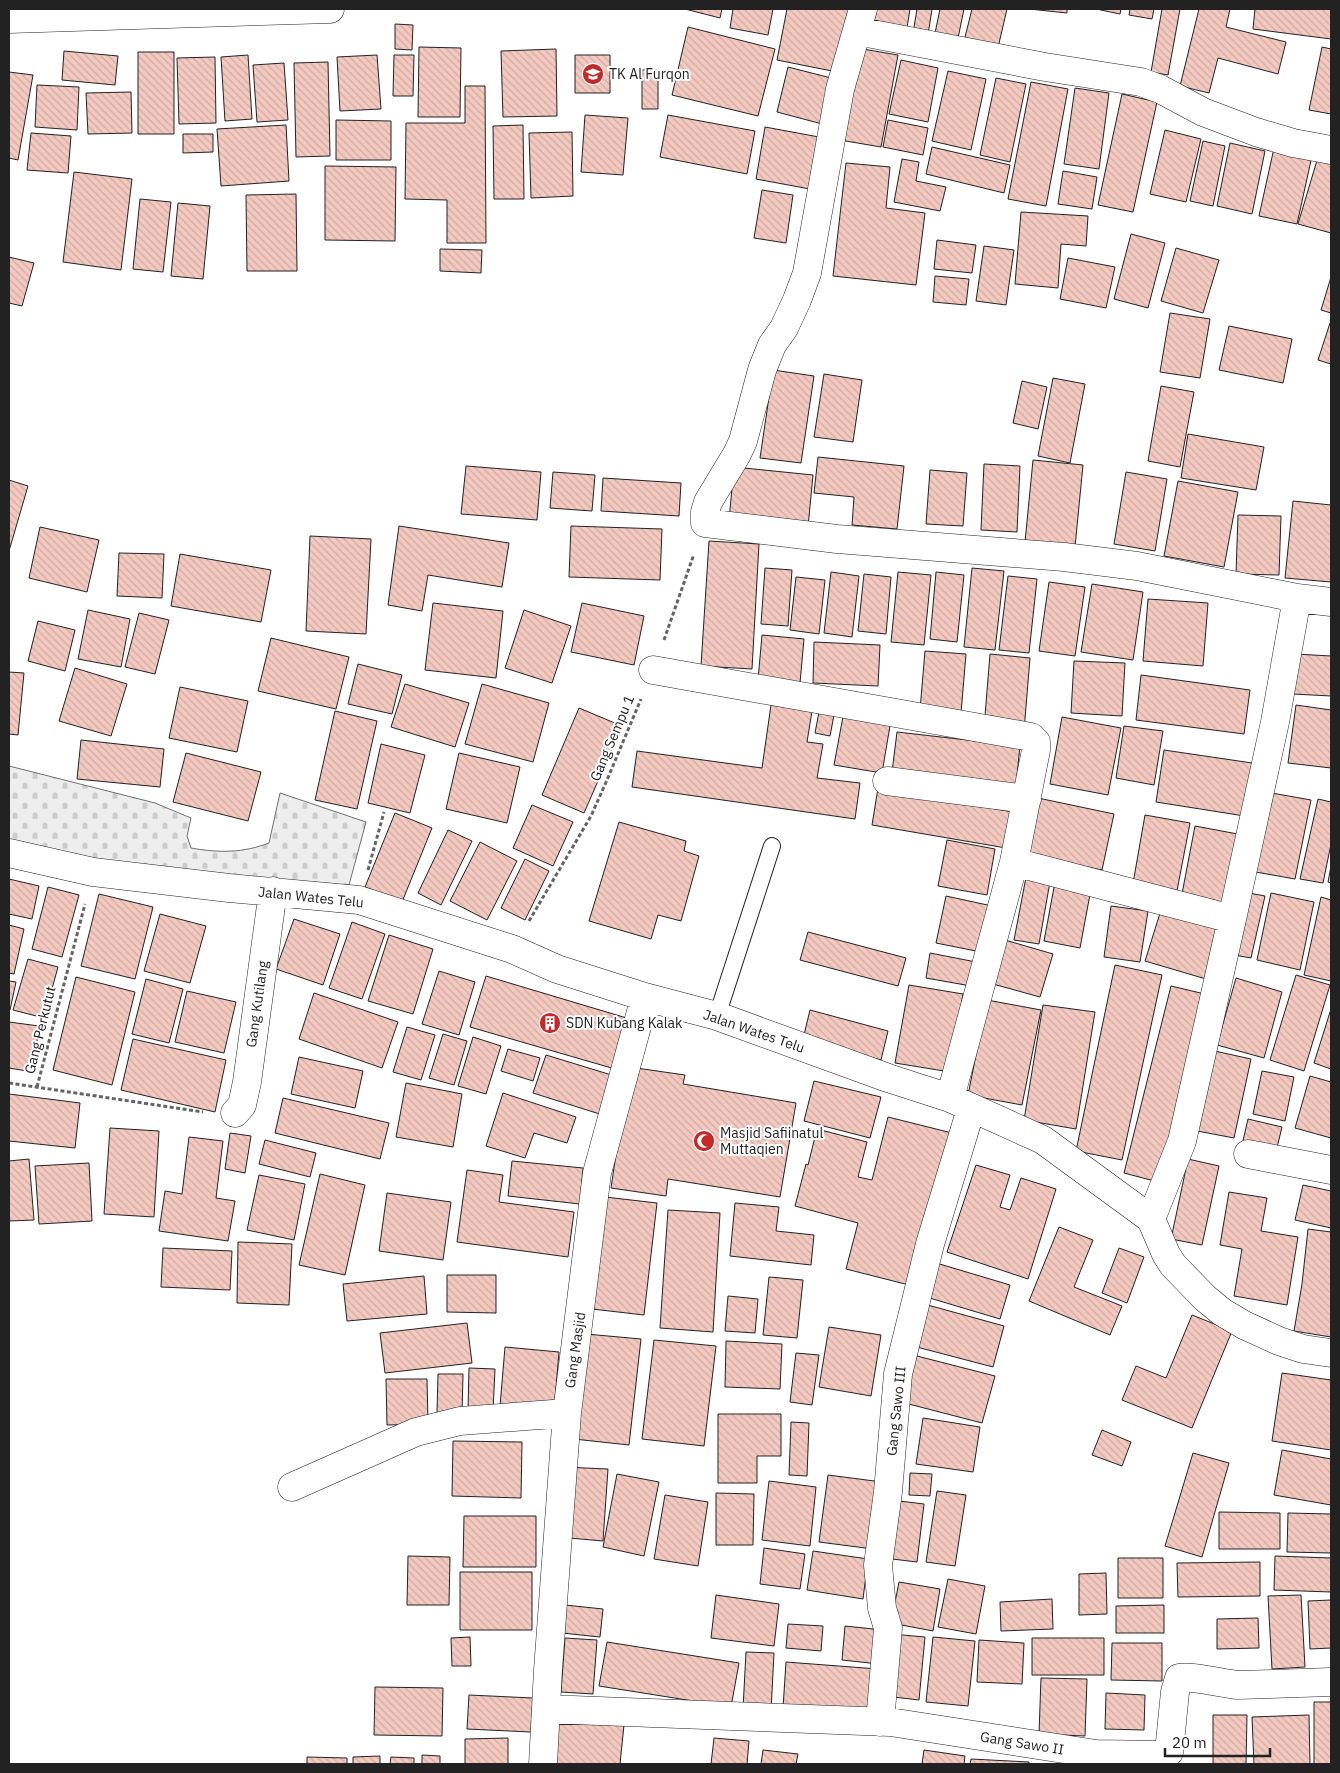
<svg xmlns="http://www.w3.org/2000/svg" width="1340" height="1773" font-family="'IBM Plex Sans',sans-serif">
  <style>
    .cemetery { fill: url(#cemetery-stones); stroke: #6f6f6f }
    .building { fill: url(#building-back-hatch); stroke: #222 }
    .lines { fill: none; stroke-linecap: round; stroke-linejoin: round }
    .service-casing { stroke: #222; stroke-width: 18 }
    .minor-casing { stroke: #222; stroke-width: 29 }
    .path { stroke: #646464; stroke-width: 3; stroke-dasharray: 4 2.5; stroke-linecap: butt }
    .service { stroke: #fff; stroke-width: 16 }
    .minor { stroke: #fff; stroke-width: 28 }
    .labels { text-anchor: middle; stroke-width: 4; stroke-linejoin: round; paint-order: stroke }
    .poi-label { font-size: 14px; fill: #222; stroke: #fff; text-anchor: start }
    .street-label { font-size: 14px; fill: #222; stroke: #fff }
  </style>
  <defs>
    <pattern id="cemetery-stones" width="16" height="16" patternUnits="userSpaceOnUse" patternTransform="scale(1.25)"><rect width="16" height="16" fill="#eee"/><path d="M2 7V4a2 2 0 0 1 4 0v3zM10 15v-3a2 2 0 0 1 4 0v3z" fill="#ccc"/></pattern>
    <pattern id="building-back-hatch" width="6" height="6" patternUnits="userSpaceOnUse" patternTransform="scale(1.25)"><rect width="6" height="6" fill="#f3c9c0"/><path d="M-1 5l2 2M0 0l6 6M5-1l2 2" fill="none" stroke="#d0aca5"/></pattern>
  </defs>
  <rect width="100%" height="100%" fill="#fff"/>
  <!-- cemetery -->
  <path class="cemetery" d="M9 766 155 803 191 818 187 836 191 848C219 853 243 853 269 843L280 793 366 822 349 885 273 884 101 863 9 841Z"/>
  <!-- building -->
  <path class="building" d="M685 9H722L720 18Z
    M733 9H773L768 35 730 28Z
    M787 9H849L837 72 777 60Z
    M872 9H910L906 34 869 29Z
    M917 9H932L928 35 913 33Z
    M940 9H964L957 43 934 38Z
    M972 9H1007L997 52 963 45Z
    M1029 9H1067V13Z
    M1096 9H1121L1120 14Z
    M1130 9H1154L1152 19 1129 15Z
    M1162 9H1180L1168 75 1151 72Z
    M1199 9H1230L1226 27 1286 42 1278 74 1218 58 1209 93 1180 86Z
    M1255 9H1331V39L1253 29Z
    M395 24 413 25 412 50 395 49Z
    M688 27 775 49 758 116 672 95Z
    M419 47 461 48 460 117H418Z
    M1322 47 1331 49V114L1309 110Z
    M857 48 898 55 881 147 840 140Z
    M556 49 557 116 503 117 501 51Z
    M64 51 118 56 115 85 62 80Z
    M138 52H174V134H138Z
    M248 55 252 119 225 121 221 57Z
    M377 55 381 109 340 111 337 57Z
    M394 55H414L413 96H393Z
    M575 55H610V93H575Z
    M215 57 216 123 179 124 177 58Z
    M901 60 938 68 928 122 889 114Z
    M328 62 330 156 296 157 294 63Z
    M284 63 288 120 257 122 253 65Z
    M788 67 839 80 826 125 777 112Z
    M642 70H658V109H642Z
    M948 71 986 79 971 150 932 141Z
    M9 72 33 75 18 160 9 158Z
    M996 78 1026 84 1010 162 980 155Z
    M1031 82 1068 89 1046 206 1008 199Z
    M37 85 79 87 77 130 35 127Z
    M465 86H485L486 243H447V200L405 199 406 123H465Z
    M1075 88 1109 93 1099 169 1064 164Z
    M131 92 132 133 88 134 86 93Z
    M1122 94 1157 102 1133 212 1098 205Z
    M585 115 628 118 623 175 581 172Z
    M668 115 755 131 747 174 660 157Z
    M336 120 391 121V160H336Z
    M888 120 928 128 923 155 883 147Z
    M286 125 289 181 221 186 217 129Z
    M523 125 524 199H494L493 126Z
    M765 127 819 137 810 189 756 179Z
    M1165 130 1201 139 1186 202 1150 194Z
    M572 132 573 196 531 198 529 133Z
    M31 133 71 136 68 173 27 170Z
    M183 134H213V152L183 153Z
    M1203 141 1225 146 1213 206 1190 201Z
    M1230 143 1265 151 1252 214 1217 206Z
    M932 147 1010 165 1004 193 926 174Z
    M1274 148 1312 156 1297 224 1259 216Z
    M1318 157 1331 161V233L1298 224Z
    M902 159 919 162 916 181 946 187 940 211 894 202Z
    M846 163 890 167 886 208 925 213 916 285 833 276Z
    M325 166 396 167 395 241 325 240Z
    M1063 171 1097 177 1092 209 1058 204Z
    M74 172 132 179 121 270 63 262Z
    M762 190 793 195 786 243 754 238Z
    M296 194 297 271H247L246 195Z
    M140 199 171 202 163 272 133 269Z
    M178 203 210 206 203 279 171 276Z
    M1021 212 1088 216 1086 246 1061 244 1058 288 1015 284Z
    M1131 234 1165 243 1148 308 1114 299Z
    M937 240 976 245 972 273 934 269Z
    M984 246 1014 250 1006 305 976 301Z
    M1176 248 1219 260 1203 313 1161 301Z
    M440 249 482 250 481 273 440 271Z
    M9 257 34 263 22 306 9 303Z
    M1068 258 1115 267 1106 308 1060 299Z
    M935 276 969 279 966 305 933 302Z
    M1331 277V313L1321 310Z
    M1170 313 1210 319 1200 378 1160 372Z
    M1330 323 1331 324V364L1318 360Z
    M1229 326 1292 339 1283 383 1219 370Z
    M773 370 814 376 801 463 760 458Z
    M824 374 862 380 853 442 814 437Z
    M1053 378 1085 384 1070 463 1038 456Z
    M1022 381 1047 387 1038 429 1013 423Z
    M1161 386 1194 392 1180 467 1148 461Z
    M1188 434 1264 447 1256 490 1181 478Z
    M818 457 904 466 897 529 852 525 854 497 814 493Z
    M1033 460 1083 465 1075 547 1025 542Z
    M984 464 1020 466 1017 532 981 530Z
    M466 466 541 472 537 520 461 514Z
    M734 467 813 475 808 527 729 520Z
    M930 470 967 473 963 526 926 524Z
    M553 472 595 475 592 511 550 508Z
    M1126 472 1167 479 1155 551 1114 544Z
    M603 478 681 483 679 516 601 511Z
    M9 480 28 486 9 551Z
    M1178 481 1238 492 1224 567 1164 556Z
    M1293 501 1331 505V582L1285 578Z
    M1238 515 1281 516 1279 575 1236 574Z
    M399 526 509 543 502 587 428 575 422 611 388 605Z
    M571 526 662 529 660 580 569 577Z
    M40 527 99 540 87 592 29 578Z
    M310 536 371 539 366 634 306 631Z
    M709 541 759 544 752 669 701 666Z
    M119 553 164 554 162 598 117 596Z
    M180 554 271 570 261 622 171 606Z
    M765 568 792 570 788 626 761 624Z
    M972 568 1004 571 995 650 964 647Z
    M831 572 859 576 852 637 824 633Z
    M898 572 931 575 924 645 891 642Z
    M936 572 964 575 957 642 930 639Z
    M864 574 891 577 886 634 858 631Z
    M1008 576 1037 579 1029 653 999 650Z
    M796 577 825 580 819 634 790 630Z
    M1049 582 1085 587 1075 656 1039 651Z
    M1092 584 1143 592 1133 660 1081 652Z
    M1148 599 1208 603 1203 666 1143 661Z
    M433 603 503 611 496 678 425 670Z
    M582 603 644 616 634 665 571 652Z
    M88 610 130 619 121 667 78 659Z
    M524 610 571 626 552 683 505 668Z
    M139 613 169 620 155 674 125 667Z
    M38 621 75 630 65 671 28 661Z
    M762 635 804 639 800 683 758 680Z
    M271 638 349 657 336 709 258 691Z
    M814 642 880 645 878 686 813 683Z
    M925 651 966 654 961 713 920 710Z
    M990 654 1030 658 1024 731 984 728Z
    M1295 654 1331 656V696L1293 694Z
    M1074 661 1125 663 1122 716 1071 713Z
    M358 664 402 675 392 714 348 704Z
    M75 668 127 684 111 736 59 721Z
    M9 672 24 673 18 735 9 734Z
    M1141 675 1250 690 1244 734 1136 720Z
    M405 684 469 703 455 747 391 727Z
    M482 684 549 703 533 762 465 744Z
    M180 687 248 701 237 752 169 738Z
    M771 705 812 711 807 742 823 744 817 778 860 783 855 819 632 787 637 751 762 768Z
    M1296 705 1331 710V768L1288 763Z
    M579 708 622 726 584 813 542 795Z
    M335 711 377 721 357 809 315 800Z
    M844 711 891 720 882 773 834 765Z
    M819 712 834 715 830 736 815 733Z
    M1062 717 1121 728 1108 795 1050 784Z
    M1124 726 1163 731 1154 785 1116 778Z
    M897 732 1020 746 1015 794 891 780Z
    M81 740 164 749 160 787 77 779Z
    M381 744 425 755 410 813 368 803Z
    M1164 750 1259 764 1251 817 1156 802Z
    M186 753 261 772 248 821 173 802Z
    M459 753 520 767 507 823 446 809Z
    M878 788 1013 812 1006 848 872 825Z
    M1266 792 1311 800 1295 879 1250 871Z
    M1038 798 1114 814 1102 870 1026 854Z
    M1318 799 1331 802V844L1323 883 1300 879Z
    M532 805 573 822 553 866 513 848Z
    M395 813 432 828 402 902 365 887Z
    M1145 815 1190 823 1176 896 1132 889Z
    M619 822 686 841 684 851 699 856 681 921 658 915 651 939 589 921Z
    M1195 826 1243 835 1230 908 1181 899Z
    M448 830 472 841 441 905 418 893Z
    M947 840 995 849 987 895 938 886Z
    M480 842 517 861 487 920 450 901Z
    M525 859 549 871 525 920 501 908Z
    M1331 866V883L1328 882Z
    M1027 872 1051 876 1039 944 1014 940Z
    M9 879 39 886 32 919 9 914Z
    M1055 882 1091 889 1080 948 1044 941Z
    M48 887 79 895 62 957 32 949Z
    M1249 893 1265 896 1251 958 1234 955Z
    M1271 893 1314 902 1300 970 1257 960Z
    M99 894 153 907 135 979 81 966Z
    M946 896 992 906 981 952 936 943Z
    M1321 897 1331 900V981L1304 975Z
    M1111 906 1148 911 1140 962 1104 957Z
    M1161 910 1221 927 1206 979 1145 961Z
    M160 914 206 926 190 983 144 971Z
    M294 919 340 934 323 985 276 969Z
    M352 922 385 934 362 999 329 988Z
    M9 925 24 929 14 974 9 973Z
    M808 932 906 958 898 986 800 960Z
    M389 935 433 949 413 1014 368 1001Z
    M1005 940 1053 954 1040 997 993 984Z
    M930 953 976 962 971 986 926 978Z
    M28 959 58 967 44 1018 13 1010Z
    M1115 965 1162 975 1122 1160 1076 1151Z
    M439 971 475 982 459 1035 422 1024Z
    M1296 975 1330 985 1304 1071 1270 1060Z
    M486 976 630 1019 615 1069 470 1027Z
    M76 977 135 992 112 1085 53 1070Z
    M1236 978 1282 992 1264 1058 1217 1045Z
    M146 979 183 989 169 1043 132 1034Z
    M9 981 16 982 10 1010 9 1009Z
    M909 985 963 994 950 1072 895 1063Z
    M1171 986 1209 995 1162 1183 1124 1173Z
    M187 991 236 1002 224 1053 175 1042Z
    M314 993 398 1022 382 1068 299 1039Z
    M987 1000 1041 1010 1022 1105 968 1095Z
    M1043 1005 1095 1012 1076 1129 1024 1120Z
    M1331 1009V1069L1314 1063Z
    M810 1010 888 1031 881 1060 803 1039Z
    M9 1022 39 1026 33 1072 9 1068Z
    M407 1027 435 1035 421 1080 393 1072Z
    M443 1034 467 1041 454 1085 429 1078Z
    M473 1037 501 1046 486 1094 458 1086Z
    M133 1039 226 1060 215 1112 121 1090Z
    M508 1049 540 1058 533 1081 501 1071Z
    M1210 1050 1251 1059 1234 1138 1192 1130Z
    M546 1055 618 1077 606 1116 533 1093Z
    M299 1057 363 1071 355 1108 291 1094Z
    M629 1067 685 1075 683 1084 796 1103 780 1197 668 1179 666 1196 611 1188Z
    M1262 1071 1294 1077 1285 1121 1253 1114Z
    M1310 1076 1331 1082V1138L1295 1128Z
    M814 1081 881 1097 870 1138 804 1121Z
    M406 1083 462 1094 453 1147 396 1137Z
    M503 1093 576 1117 567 1143 534 1133 525 1158 486 1146Z
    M9 1094 80 1103 75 1148 9 1141Z
    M283 1098 389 1123 380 1159 275 1133Z
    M888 1117 952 1133 913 1286 846 1269 858 1223 795 1206 806 1164 808 1165 817 1129 867 1142 858 1177 872 1180Z
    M1248 1119 1282 1127 1276 1152 1242 1145Z
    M110 1128 159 1131 154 1217 104 1214Z
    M230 1133 251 1136 245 1173 225 1169Z
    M189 1137 223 1141 216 1198 235 1201 228 1241 159 1231 165 1191 182 1194Z
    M265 1140 316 1153 310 1177 259 1164Z
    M29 1159 34 1220 9 1221V1161Z
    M1188 1159 1219 1166 1202 1245 1171 1239Z
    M512 1161 583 1168 580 1204 508 1196Z
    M89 1163 92 1221 39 1224 35 1166Z
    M976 1165 1010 1175 1000 1207 1010 1210 1021 1178 1056 1189 1028 1279 947 1252Z
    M467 1170 503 1175 499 1202 574 1212 568 1257 457 1242Z
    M320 1174 365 1185 345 1275 299 1265Z
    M259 1175 305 1184 294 1240 247 1230Z
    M1303 1185 1331 1191V1228L1295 1220Z
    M1229 1192 1267 1198 1261 1231 1298 1237 1287 1305 1234 1296 1242 1249 1220 1245Z
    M387 1193 451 1202 443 1260 379 1251Z
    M605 1197 657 1203 644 1315 592 1309Z
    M735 1203 779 1207 776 1231 814 1235 811 1265 730 1256Z
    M668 1210 720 1213 713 1332 660 1328Z
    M1059 1227 1093 1240 1074 1287 1122 1306 1110 1335 1029 1301Z
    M1308 1229 1331 1232V1337L1294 1331 1302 1284Z
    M238 1242 292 1244 289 1305 237 1303Z
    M163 1248 232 1251 230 1290 161 1287Z
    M1119 1248 1144 1257 1127 1303 1102 1293Z
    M933 1262 1010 1285 1000 1319 923 1296Z
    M447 1275H496V1313L447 1312Z
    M424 1276 427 1314 347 1321 343 1284Z
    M769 1277 803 1280 797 1338 763 1335Z
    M728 1296 758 1299 755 1333 725 1331Z
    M924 1304 1004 1326 993 1367 913 1346Z
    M1192 1315 1232 1331 1192 1428 1122 1400 1136 1366 1166 1378Z
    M467 1323 472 1363 385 1373 380 1333Z
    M829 1327 881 1335 871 1396 819 1387Z
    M586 1334 641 1339 629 1445 574 1439Z
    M654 1340 716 1346 704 1446 642 1439Z
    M726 1341 782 1344 780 1389 725 1387Z
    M505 1347 559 1352 554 1411 500 1406Z
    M796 1353 819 1355 812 1405 790 1402Z
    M913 1355 995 1376 982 1423 901 1402Z
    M469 1368 495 1369 493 1411 468 1410Z
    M1282 1373 1331 1380V1450L1272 1441Z
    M438 1374H463L462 1414 437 1413Z
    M386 1379H427L428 1424 387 1425Z
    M718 1414H781V1456H757V1483H718Z
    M923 1418 980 1427 973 1472 916 1464Z
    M791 1422 809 1423 807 1476 789 1475Z
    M1102 1430 1131 1442 1122 1466 1092 1455Z
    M453 1441 522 1442 521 1498 452 1496Z
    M1282 1450 1331 1459V1505L1274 1495Z
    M1193 1453 1229 1463 1202 1557 1165 1546Z
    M563 1467 608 1469 603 1541 558 1537Z
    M910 1473 932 1474 930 1496 909 1495Z
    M617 1474 659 1482 644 1556 603 1547Z
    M828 1475 882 1482 873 1549 819 1542Z
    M769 1481 816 1487 810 1546 762 1540Z
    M937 1491 966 1495 955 1566 926 1562Z
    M716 1493 754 1494 753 1545H716Z
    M665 1495 708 1502 698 1566 654 1559Z
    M891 1500 924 1504 917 1562 884 1558Z
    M1219 1512 1280 1513V1549H1219Z
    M1288 1513 1331 1514V1553L1287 1552Z
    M464 1516H536V1567H463Z
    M764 1548 805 1554 800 1589 760 1584Z
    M813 1551 868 1559 863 1599 807 1590Z
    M408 1556 450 1557 449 1605H407Z
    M1275 1556 1331 1558V1592L1274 1590Z
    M1118 1558H1163V1598H1118Z
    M1260 1562V1596L1178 1597 1177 1563Z
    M460 1572H532V1630H460Z
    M1106 1573 1107 1614 1079 1615V1574Z
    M948 1579 985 1586 976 1634 938 1627Z
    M899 1582 940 1589 933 1631 891 1623Z
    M716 1595 779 1604 774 1646 711 1638Z
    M1301 1595 1305 1667 1272 1669 1268 1596Z
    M1052 1599 1053 1629 1001 1631 1000 1602Z
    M1331 1600V1648L1310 1649 1308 1601Z
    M565 1605 603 1609 600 1637 562 1633Z
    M1164 1605V1633H1116V1606Z
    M1258 1618 1259 1648 1217 1649V1619Z
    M788 1624 823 1626 821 1651 786 1648Z
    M845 1626 883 1630 879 1664 842 1660Z
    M891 1634 925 1637 919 1700 885 1696Z
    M470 1637 471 1666H452L451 1638Z
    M933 1637 975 1641 968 1706 926 1702Z
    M565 1638 597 1640 593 1694 561 1692Z
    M1032 1638H1104V1675H1032Z
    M979 1640 1024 1643 1022 1684 977 1682Z
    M607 1642 739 1663 731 1707 599 1686Z
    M1112 1643H1162V1681L1111 1680Z
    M746 1652 774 1653 771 1711 743 1709Z
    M786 1662 878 1669 875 1714 783 1708Z
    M1041 1678 1087 1679 1085 1736 1039 1734Z
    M375 1687 443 1688 442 1736 374 1735Z
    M1106 1693 1145 1695 1144 1730 1105 1729Z
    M469 1695 533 1698 531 1732 467 1729Z
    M1314 1702H1331V1764H1314Z
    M1213 1715H1247L1246 1764H1213Z
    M1309 1715 1310 1764H1254L1252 1717Z
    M559 1719 624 1725 620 1764H555Z
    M508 1738V1764H465V1739Z
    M714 1738 749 1741 747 1764H711Z
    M763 1750 798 1754 796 1764H761Z
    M924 1750 965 1756 964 1764H922Z
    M422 1755 440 1756V1764H422Z
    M380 1756V1764H353V1757Z
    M307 1757 347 1758V1764H307Z
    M391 1757 414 1758V1764H390Z
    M971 1759 1029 1762V1764H970Z"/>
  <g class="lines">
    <!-- service casing -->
    <g class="service-casing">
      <path id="service" d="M717 1016 772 846"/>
    </g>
    <!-- minor casing -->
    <g class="minor-casing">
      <path id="minor" d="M863 9 840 89 807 273 797 300 784 328 772 345 762 370 743 441 737 454 708 502 705 512V523L837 539 1064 557 1137 566 1297 598
        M9 19 330 9
        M857 31 1045 67 1141 82 1160 89 1203 112 1256 132 1293 143 1331 150
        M653 670 1031 737 1036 742V750L1014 862 1232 919 1182 1141 1151 1219
        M887 781 1027 799
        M9 853 93 872 229 888 359 900 512 949 557 969 645 997 717 1016 888 1078 950 1098 1043 1140 1151 1219 1166 1254 1173 1265 1205 1298 1222 1312 1244 1325 1279 1341 1303 1349 1331 1353
        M1232 919 1275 722 1297 598 1331 602
        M950 1098 1014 862
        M235 1113 242 1105 247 1082 273 891
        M1248 1154 1331 1170
        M292 1487 416 1432 460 1421 567 1413
        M546 1709 890 1722 1096 1754 1162 1755 1169 1752 1175 1692 1179 1678C1188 1675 1225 1684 1238 1685L1331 1682
        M880 1722 888 1628 882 1608 878 1565 888 1492 898 1374 930 1244 971 1109
        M543 1764 548 1670 567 1413 597 1173 645 997"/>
    </g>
    <!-- path -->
    <path class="path" d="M664 640 694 554
      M368 870 384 812
      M529 921 591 816 607 780 641 699
      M9 1083 203 1112
      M37 1087 85 904"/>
    <!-- service -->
    <use href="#service" class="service"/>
    <!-- minor -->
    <use href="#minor" class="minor"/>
  </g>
  <!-- icons -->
  <defs>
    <g id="school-disc" transform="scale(1.125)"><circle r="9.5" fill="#c62828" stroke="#fff"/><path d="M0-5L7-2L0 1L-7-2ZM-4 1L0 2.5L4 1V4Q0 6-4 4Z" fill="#fff"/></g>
    <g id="building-disc" transform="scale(1.125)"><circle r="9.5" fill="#c62828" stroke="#fff"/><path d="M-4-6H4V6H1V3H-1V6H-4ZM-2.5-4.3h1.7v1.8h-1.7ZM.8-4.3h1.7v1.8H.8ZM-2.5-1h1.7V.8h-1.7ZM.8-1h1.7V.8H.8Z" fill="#fff"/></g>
    <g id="mosque-disc" transform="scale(1.125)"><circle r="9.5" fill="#c62828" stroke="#fff"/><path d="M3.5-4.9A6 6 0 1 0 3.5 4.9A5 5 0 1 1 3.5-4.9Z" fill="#fff"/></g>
  </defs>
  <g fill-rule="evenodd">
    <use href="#school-disc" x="593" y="74"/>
    <use href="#building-disc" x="550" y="1023"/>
    <use href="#mosque-disc" x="704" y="1141"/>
  </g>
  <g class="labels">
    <!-- poi labels -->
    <g class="poi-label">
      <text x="609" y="79">TK Al Furqon</text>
      <text x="566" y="1028">SDN Kubang Kalak</text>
      <text x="720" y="1138">Masjid Safiinatul<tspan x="720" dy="16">Muttaqien</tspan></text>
    </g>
    <!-- street labels -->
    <g class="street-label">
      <text transform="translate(612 738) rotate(-67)" y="5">Gang Sempu 1</text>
      <text transform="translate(311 897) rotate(6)" y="5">Jalan Wates Telu</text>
      <text transform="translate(257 1004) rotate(-82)" y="5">Gang Kutilang</text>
      <text transform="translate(40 1030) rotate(-76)" y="5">Gang Perkutut</text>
      <text transform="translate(754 1031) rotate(19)" y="5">Jalan Wates Telu</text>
      <text transform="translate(575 1350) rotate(-82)" y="5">Gang Masjid</text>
      <text transform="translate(896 1411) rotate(-84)" y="5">Gang Sawo III</text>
      <text transform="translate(1022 1743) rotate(9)" y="5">Gang Sawo II</text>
    </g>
  </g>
  <!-- border -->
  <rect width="1340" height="1773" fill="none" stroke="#222222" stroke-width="20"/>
  <!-- scale -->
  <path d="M1165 1748v8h105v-8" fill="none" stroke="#222222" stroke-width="2.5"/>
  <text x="1172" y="1748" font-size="15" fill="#222222" stroke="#ffffff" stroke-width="4" paint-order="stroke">20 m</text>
</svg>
